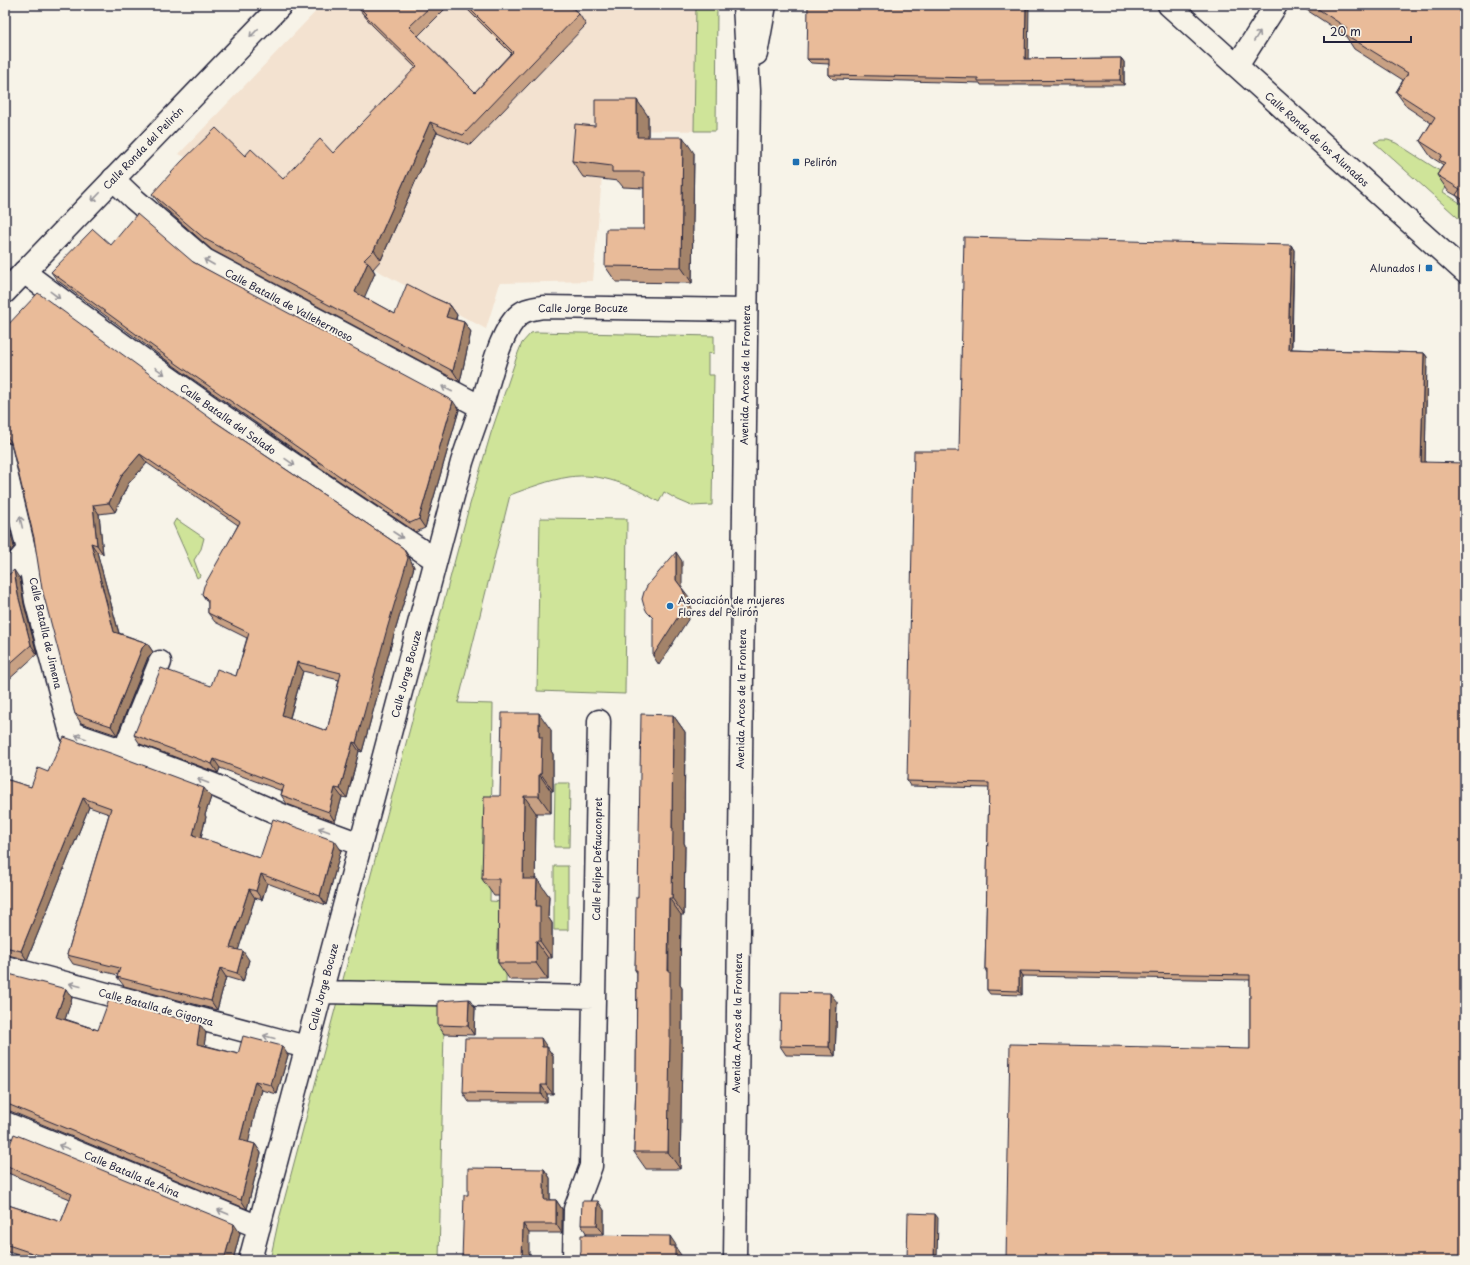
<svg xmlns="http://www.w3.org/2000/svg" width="1470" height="1265" font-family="'Playpen Sans',sans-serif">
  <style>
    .built { fill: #f3e2d0 }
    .green { fill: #cfe499; stroke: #78836a }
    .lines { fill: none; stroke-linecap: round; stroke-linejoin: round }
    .minor-casing { stroke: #22223b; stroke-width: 25 }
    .major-casing { stroke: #22223b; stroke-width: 25 }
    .minor { stroke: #f7f3e8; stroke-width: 22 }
    .major { stroke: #f7f3e8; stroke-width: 22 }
    .wall { fill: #c8a184; stroke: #22223b; fill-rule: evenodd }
    .shaded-wall { fill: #a3836b; stroke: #22223b }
    .building { fill: #e9bb99; stroke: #22223b; fill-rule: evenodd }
    .oneway { stroke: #97959a }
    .poi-dot { fill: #1f6fb2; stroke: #f7f3e8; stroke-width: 1.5 }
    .labels { text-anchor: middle; stroke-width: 4; stroke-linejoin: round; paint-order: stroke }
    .street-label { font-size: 10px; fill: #22223b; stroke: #f7f3e8 }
    .poi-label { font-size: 10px; fill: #22223b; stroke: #f7f3e8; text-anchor: start }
  </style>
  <rect width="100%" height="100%" fill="#f7f3e8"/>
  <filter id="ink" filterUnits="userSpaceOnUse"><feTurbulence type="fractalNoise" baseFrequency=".025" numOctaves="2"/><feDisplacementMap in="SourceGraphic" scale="8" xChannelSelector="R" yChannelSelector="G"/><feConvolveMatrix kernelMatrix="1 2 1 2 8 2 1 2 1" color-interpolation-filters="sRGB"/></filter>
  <g filter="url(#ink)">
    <!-- built -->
    <path class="built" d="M322 5H717L716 131 606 130 593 281 500 283 486 329 354 258 236 182 179 154Z"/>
    <!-- green -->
    <path class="green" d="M696 5H717L716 131H694Z
      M1381 140H1388L1396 143 1443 173 1451 180 1443 192 1465 206 1462 211 1465 213V224L1374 142Z
      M536 332 714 336V353L708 354V375H714L712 505 692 506 678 500 664 492 659 502C633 486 600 472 569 477 549 480 529 488 510 495L458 703 493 704 490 901 507 902 506 984 445 983 439 1260H270L278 1223 468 511 491 433 518 353 522 343 531 333Z
      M540 518 627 519 625 694 537 691Z
      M176 519 204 538 201 549 194 560 200 576 197 578 173 524Z
      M555 783H570L569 847H554Z
      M554 866H568V930H554Z"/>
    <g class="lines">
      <!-- minor casing -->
      <g class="minor-casing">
        <path id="minor" d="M1237 66 1276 5
          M113 179 134 199 205 260 481 407
          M24 272C158 373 296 468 436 560
          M5 454 28 550 36 601 71 733 124 751 214 785 284 816 360 844
          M5 577 28 550
          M124 751 160 662
          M5 967 306 1047
          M321 992 594 997
          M5 1123 259 1227
          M250 1260 462 462C468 443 475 425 481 407 490 381 499 331 520 314 526 309 536 308 543 307L746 310
          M574 1260 575 1209 591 1166 599 721"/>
      </g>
      <!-- major casing -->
      <g class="major-casing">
        <path id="major" d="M1169 5 1465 272
          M756 54 765 5
          M5 292 281 5
          M735 1260 749 90 744 5"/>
      </g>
      <!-- minor -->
      <use href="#minor" class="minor"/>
      <!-- major -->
      <use href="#major" class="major"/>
    </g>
    <!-- wall -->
    <path class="wall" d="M356 5H449L418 36 475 92 511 53 463 5H569L579 14 586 25 470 145 437 132 381 260 373 269 375 273 364 297 395 314 432 297 450 305 457 315 456 320 464 322 471 332 460 382 212 250 160 204 152 194 245 156 283 179 333 153 416 68 372 25 368 20 363 14Z
      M1299 5H1465V208L1457 196 1448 191 1437 175 1443 165 1442 164 1431 157 1420 141 1431 123 1407 107 1396 92 1403 80 1354 49 1345 35Z
      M1121 58 1124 62V85H981L980 83 833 79 829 75V64L811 63 807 59H1028Z
      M648 116V137L694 153 692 283 616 282 605 266 644 229V188L623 187 618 181 583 177 572 161 595 126Z
      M111 245 193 262 459 410 425 528 416 532 338 480 184 373 57 280 51 272Z
      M1291 245 1294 250 1292 349 1424 353 1427 357 1425 462 1250 1049V980L1022 976V995L990 994 987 990V973L985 969 989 788 910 786 907 781 959 451Z
      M5 328 214 421 403 548 409 557 414 567 393 638 362 752 359 751 347 798 342 797 335 822 287 804 281 795 282 791 220 768 218 773 140 744 134 735 211 686 236 676 247 638 215 622 208 613V603L202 594 238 525 147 463 128 484 115 512 99 514 103 554 97 552 119 633 147 643 153 652 148 657 117 735 81 723 75 714 11 444 8 442H5ZM303 671 339 680 327 731 290 718Z
      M5 578 20 579 24 604 37 654 5 683Z
      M673 715 685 732 684 843 685 845 684 915H681L680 985 682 988V1057L680 1169H646L634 1152 636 1079 637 973 635 970 638 897Z
      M551 730V751L553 754V791H551V813H536L535 879 549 896 548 917 552 923V958H548V980H510L498 963 499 896H494L482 879 500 796Z
      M48 772 211 797 205 815 206 817 201 838 260 858 341 850 326 905 267 883 262 900 255 898 238 950 249 960 243 982 226 977 217 1010 124 986 117 977 118 975 73 964 67 955 109 814 89 807 27 960 8 955H5V779L31 787Z
      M5 973 72 998 65 1019 98 1030 206 1033 204 1045 238 1054 288 1055 277 1094 262 1090 255 1113 248 1142 255 1144 261 1153 247 1209 10 1111H5Z
      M837 1002 835 1056 786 1055 780 1046Z
      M475 1008 474 1035 444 1034 438 1025Z
      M548 1047V1049L553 1056V1094H547V1102H469L463 1093Z
      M5 1157 240 1233 233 1260H33L5 1251V1204L61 1222 70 1199 8 1173 5 1168Z
      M544 1169 550 1178V1200H556L562 1209V1233H529L468 1195Z
      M604 1210V1234H587L581 1225Z"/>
    <!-- shaded-wall -->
    <path class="shaded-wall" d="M1026 5H1029L1028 64 1025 59Z
      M1121 58 1124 62V85L1120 80Z
      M637 100 648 116V153L637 137Z
      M430 122 437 132 381 260 374 250Z
      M683 137 694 153 692 283 681 267Z
      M1291 245 1294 250 1291 354 1288 349Z
      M368 262 375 273 362 303 355 292Z
      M450 305 457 315 453 327 446 317Z
      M464 322 471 332 460 382 453 371Z
      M1424 353 1427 357 1425 467 1421 462Z
      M453 401 459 410 425 528 419 519Z
      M140 454 147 463 128 484 115 512 109 503 122 475Z
      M93 505 99 514 103 554 97 545Z
      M5 508 14 547 5 558Z
      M91 543 97 552 121 641 114 632Z
      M403 548 409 557 414 567 393 638 362 752 356 743Z
      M676 552 682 561V589L676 580Z
      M14 570 20 579 24 604 37 654 31 645 18 595Z
      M682 588 689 597 691 604V611L689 618 659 665 653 656Z
      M147 643 153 652 148 657 117 735 111 726 142 648Z
      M297 662 303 671 288 724 282 715Z
      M539 713 551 730V751L553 754V791L541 774 539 737Z
      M673 715 685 732 684 843 685 845 684 915 672 898V828Z
      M353 742 359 751 347 798 340 789Z
      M214 759 220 768 218 773 212 764Z
      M539 774 551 791V813L539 796Z
      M204 788 211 797 205 815 206 817 199 844 193 835 198 808Z
      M335 788 342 797 335 822 329 812Z
      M524 796 536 813 535 896 523 879Z
      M83 798 89 807 27 960 21 951Z
      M335 841 341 850 326 905 320 896Z
      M261 874 267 883 262 900 256 891Z
      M537 879 549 896 548 917 552 923V958L540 941 536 906Z
      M249 889 255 898 236 957 230 948Z
      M669 898 681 915 680 985 682 988V1057L680 1169 668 1152Z
      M536 941 548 958V980L536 963Z
      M243 951 249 960 243 982 237 973Z
      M220 968 226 977 217 1010 211 1001Z
      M1019 971 1022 976V995L1019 991Z
      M66 989 72 998 63 1026 56 1017Z
      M830 993 837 1002 835 1056 829 1047Z
      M469 999 475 1008 474 1035 468 1026Z
      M200 1024 206 1033 203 1053 197 1044Z
      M541 1038 553 1056V1094L546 1085 542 1047Z
      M282 1046 288 1055 277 1094 271 1085Z
      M255 1081 262 1090 255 1113 247 1149 240 1140 249 1104Z
      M541 1085 547 1094V1102L541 1094Z
      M255 1144 261 1153 247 1209 241 1200Z
      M544 1169 550 1178V1209L544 1200Z
      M556 1200 562 1209V1233L556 1224Z
      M598 1201 604 1210V1234L597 1225Z
      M935 1214 938 1218 937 1260H934Z
      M234 1224 240 1233 233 1260H224Z
      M523 1224 529 1233V1260H522Z
      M670 1236 676 1245V1248L681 1255V1260H675L670 1246Z"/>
    <!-- building -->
    <path class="building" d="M357 5H432L409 27 475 92 513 52 466 5H569L579 14 463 135 430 122 374 250 364 260 368 262 355 292 395 314 407 284 432 297 450 305 446 317 464 322 453 371 205 239 152 194 181 162 216 128 245 156 251 149 283 179 320 139 333 153 417 66 365 15 366 14Z
      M808 5H1026L1025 59 1121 58 1120 80 978 81V78L829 75V59H807Z
      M1312 5H1465V201L1456 195 1460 189 1437 175 1445 163 1439 160 1442 155 1420 141 1435 117 1396 92 1408 73 1343 33 1347 28Z
      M595 100H637V137H683L681 267 605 266 606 229H644V172H612V166L572 161 575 124 595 126Z
      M137 214 193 262 453 401 419 519 410 523 332 471 177 364 51 272 93 229 111 245Z
      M964 237 1291 245 1288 349 1424 353 1421 462 1465 463V1260H1006L1010 1044 1250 1049V975L1019 971V991L987 990V969H985L989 783 907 781 914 451H959Z
      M38 293 214 421 403 548 408 558 387 629 356 743 353 742 340 789 335 788 329 812 281 795 284 786 214 759 212 764 134 735 161 668 211 686 217 669 236 676 249 633 208 613V600L202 594 204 586 240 522 140 454 122 475 109 503 93 505 97 545 91 543 114 632 147 643 142 648 111 726 75 714 42 589 34 538 11 442 7 436 5 435V328ZM297 662 341 673 327 731 282 715Z
      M5 525 8 538 5 541Z
      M676 552V580L682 588 685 595V602L683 609 653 656V618L647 612 644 606 642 599 644 592 647 586Z
      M14 570 18 595 31 645 5 668V578Z
      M502 713H539V737H542L541 774H539V796H524L523 879H537L536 906H540V941H536V963H498L499 879H482L484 796H500Z
      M641 714 673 715 672 828H673L672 898H669L668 971H670V1040L668 1152H634L636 1079 637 970H635L636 897H638Z
      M64 737 113 754 204 788 198 808H200L193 835 260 858 273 819 335 841 320 896 261 874 256 891 249 889 230 948 243 951 237 973 220 968 211 1001 117 977 120 968 67 955 111 808 83 798 21 951 5 947V779L31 787 38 768 48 772Z
      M5 973 66 989 56 1017 98 1030 109 1000 200 1024 197 1044 238 1054 243 1036 282 1046 271 1085 255 1081 249 1104 240 1140 255 1144 241 1200 5 1103Z
      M781 992 830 993 829 1047 780 1046Z
      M469 999 468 1026 438 1025V1001Z
      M465 1038H541L542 1047H547L546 1085H541V1094L463 1093Z
      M14 1134 234 1224 224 1260H53L5 1244V1204L61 1222 72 1194 5 1165V1157Z
      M468 1168 544 1169V1200H556V1224H523L522 1260H462L464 1195H468Z
      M582 1201H598L597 1225H581Z
      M908 1213 935 1214 934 1260H907Z
      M581 1235 670 1236V1246H675V1260H578L581 1252Z"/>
    <!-- one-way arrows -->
    <defs><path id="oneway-shaft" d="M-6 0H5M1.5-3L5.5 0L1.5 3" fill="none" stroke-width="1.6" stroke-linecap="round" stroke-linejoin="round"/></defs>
    <g class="oneway">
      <use href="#oneway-shaft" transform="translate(254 33) rotate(134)"/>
      <use href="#oneway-shaft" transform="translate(1257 36) rotate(-58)"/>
      <use href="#oneway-shaft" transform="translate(96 197) rotate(134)"/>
      <use href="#oneway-shaft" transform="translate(209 262) rotate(-150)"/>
      <use href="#oneway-shaft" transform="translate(55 295) rotate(37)"/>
      <use href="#oneway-shaft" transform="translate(160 371) rotate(35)"/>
      <use href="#oneway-shaft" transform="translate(447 389) rotate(-153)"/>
      <use href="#oneway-shaft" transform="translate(290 462) rotate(35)"/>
      <use href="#oneway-shaft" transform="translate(21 522) rotate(-103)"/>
      <use href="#oneway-shaft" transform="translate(398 535) rotate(33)"/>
      <use href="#oneway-shaft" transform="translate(81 737) rotate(-161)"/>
      <use href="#oneway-shaft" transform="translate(203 781) rotate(-159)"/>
      <use href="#oneway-shaft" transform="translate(324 830) rotate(-160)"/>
      <use href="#oneway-shaft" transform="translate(75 985) rotate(-165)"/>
      <use href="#oneway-shaft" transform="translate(269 1037) rotate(-165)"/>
      <use href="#oneway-shaft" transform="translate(64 1147) rotate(-159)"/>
      <use href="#oneway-shaft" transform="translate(223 1212) rotate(-157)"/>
    </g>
  </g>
  <!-- markers -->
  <g class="poi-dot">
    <rect x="792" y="158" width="8" height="8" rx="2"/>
    <rect x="1425" y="264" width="8" height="8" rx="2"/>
    <circle cx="670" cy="606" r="4"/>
  </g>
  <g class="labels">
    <!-- street labels -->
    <g class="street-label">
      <text transform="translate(1317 139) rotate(42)" y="4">Calle Ronda de los Alunados</text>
      <text transform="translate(143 148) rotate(-46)" y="4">Calle Ronda del Pelirón</text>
      <text transform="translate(289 305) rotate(28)" y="4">Calle Batalla de Vallehermoso</text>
      <text x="583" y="312">Calle Jorge Bocuze</text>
      <text transform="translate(745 375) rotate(-89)" y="4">Avenida Arcos de la Frontera</text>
      <text transform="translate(228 419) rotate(35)" y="4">Calle Batalla del Salado</text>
      <text transform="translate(46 633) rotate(77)" y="4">Calle Batalla de Jimena</text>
      <text transform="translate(406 674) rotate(-75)" y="4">Calle Jorge Bocuze</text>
      <text transform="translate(741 699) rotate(-89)" y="4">Avenida Arcos de la Frontera</text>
      <text transform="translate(597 859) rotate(-89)" y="4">Calle Felipe Defauconpret</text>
      <text transform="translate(323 987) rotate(-75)" y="4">Calle Jorge Bocuze</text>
      <text transform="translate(156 1007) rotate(15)" y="4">Calle Batalla de Gigonza</text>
      <text transform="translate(737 1023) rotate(-89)" y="4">Avenida Arcos de la Frontera</text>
      <text transform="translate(132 1174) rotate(23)" y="4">Calle Batalla de Aina</text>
    </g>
    <!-- poi labels -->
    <g class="poi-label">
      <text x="804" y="166">Pelirón</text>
      <text x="1421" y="272" text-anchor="end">Alunados I</text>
      <text x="678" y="604">Asociación de mujeres<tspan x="678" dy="12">Flores del Pelirón</tspan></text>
    </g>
  </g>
  <!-- margin -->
  <rect width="1470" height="1265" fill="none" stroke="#f7f3e8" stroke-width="20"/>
  <rect x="10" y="10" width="1450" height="1245" fill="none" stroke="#22223b" stroke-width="1.5" filter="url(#ink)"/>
  <!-- scale -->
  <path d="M1324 36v6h87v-6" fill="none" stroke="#22223b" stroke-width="2"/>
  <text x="1330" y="36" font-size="12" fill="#22223b" stroke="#f7f3e8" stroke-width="3" paint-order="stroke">20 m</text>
</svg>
